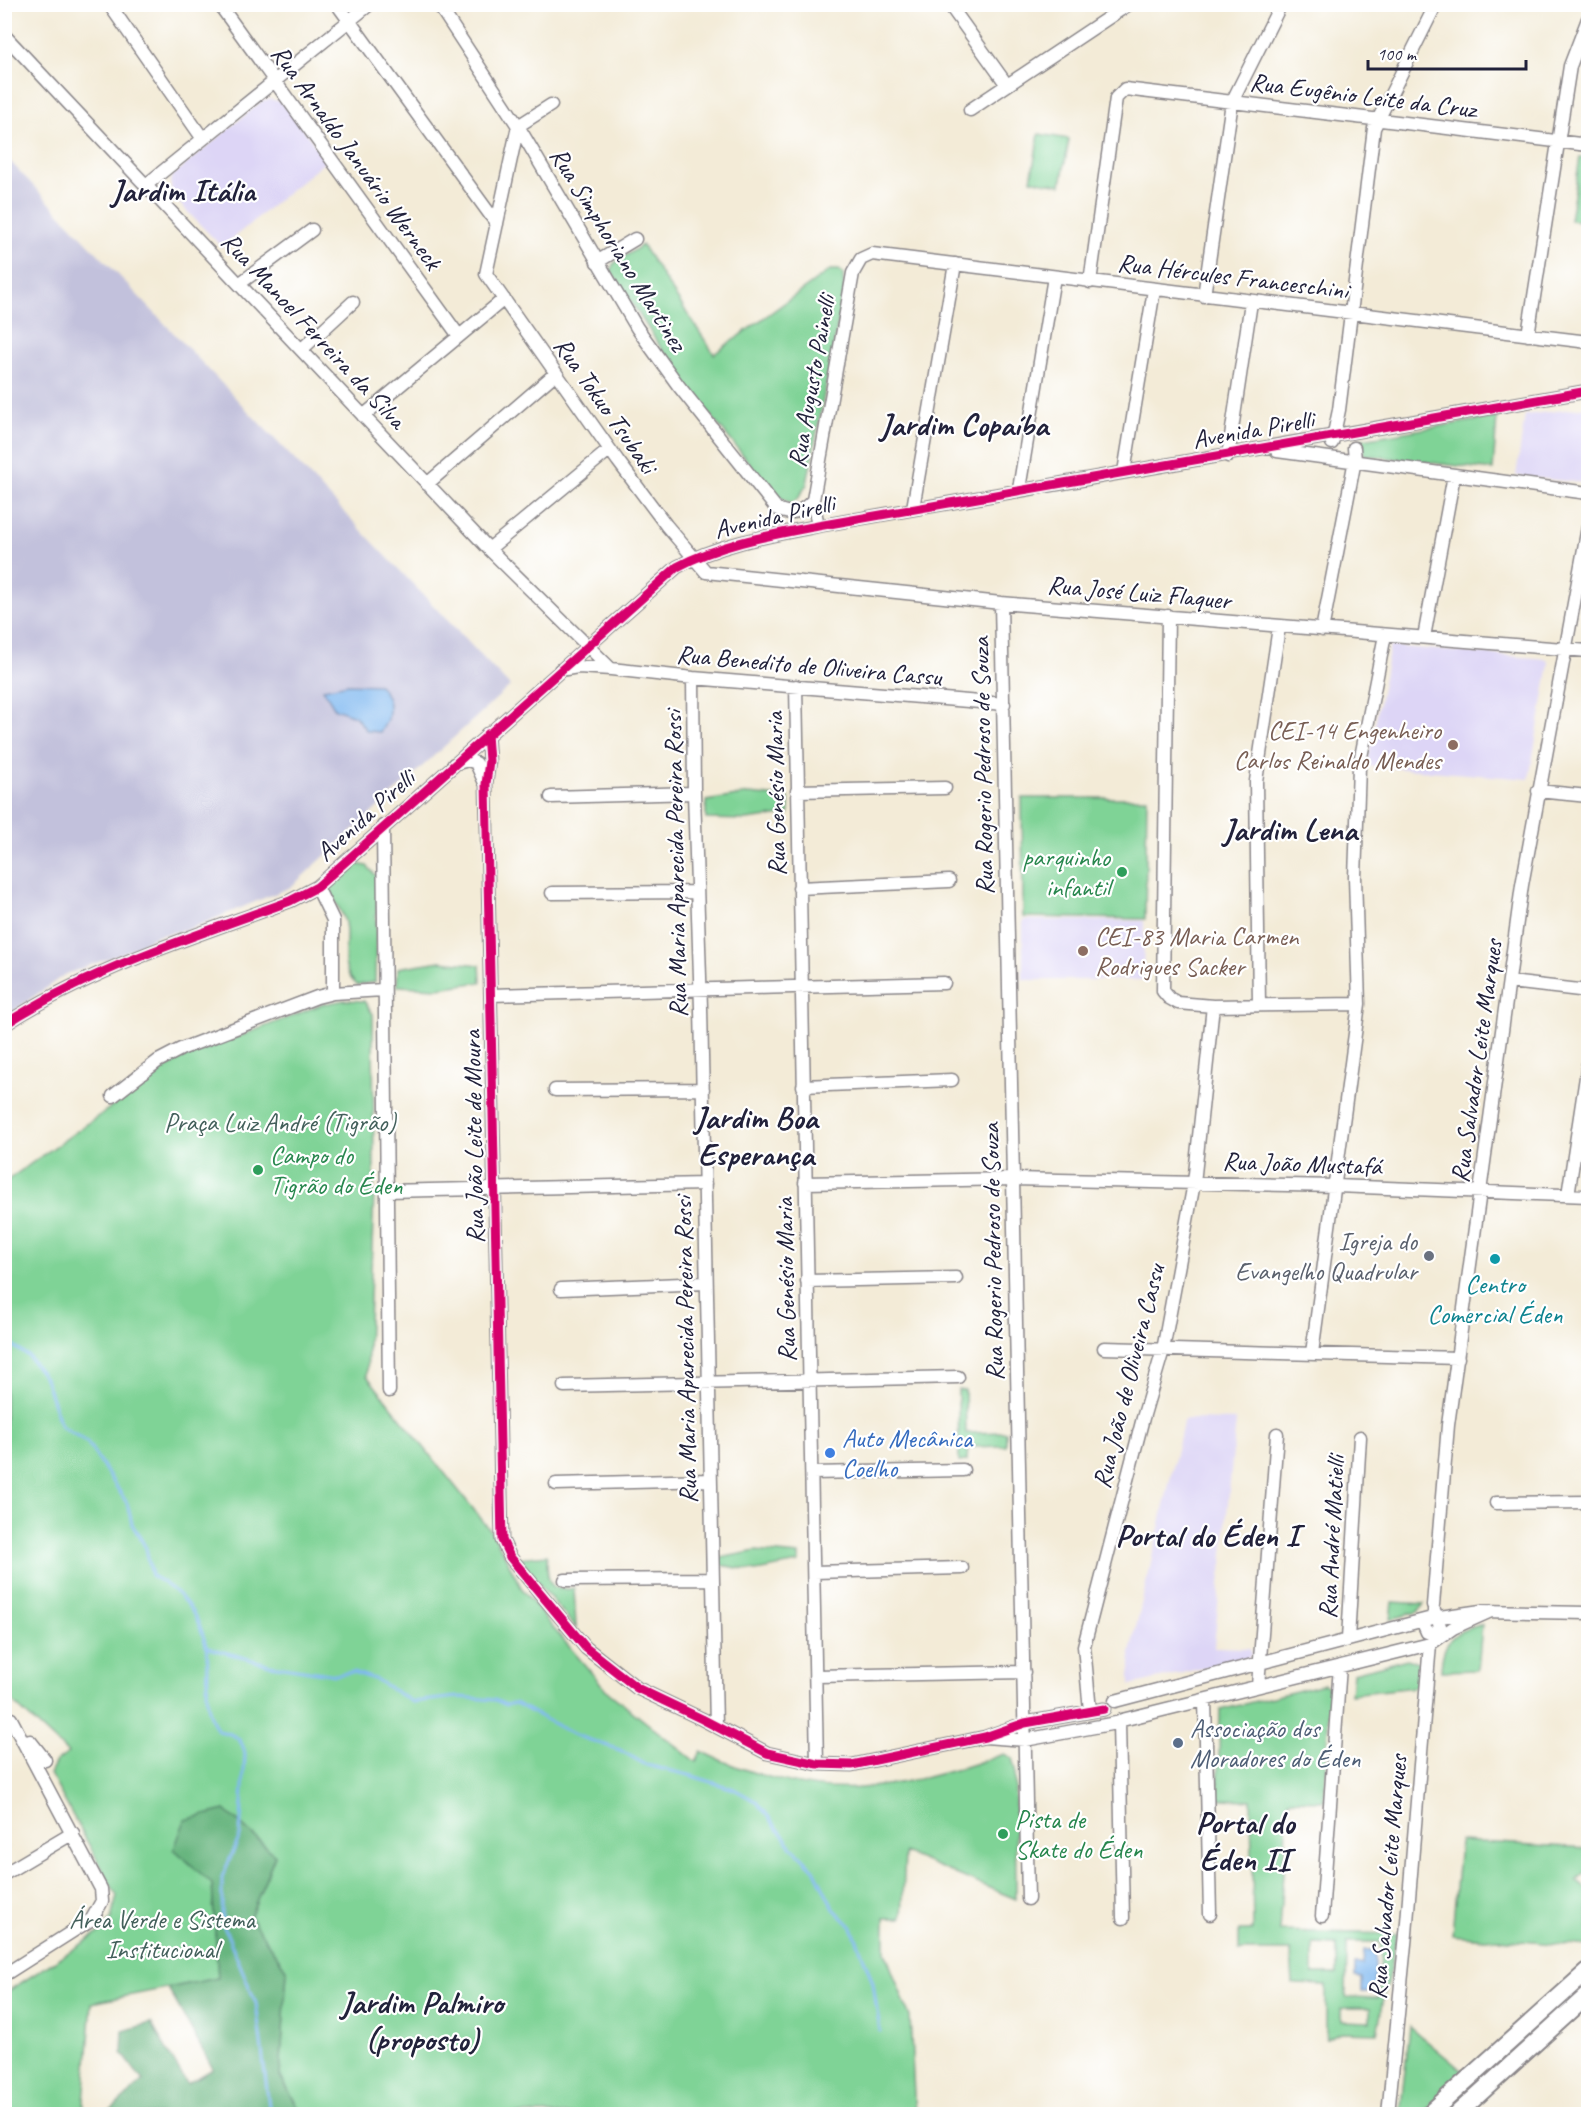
<svg xmlns="http://www.w3.org/2000/svg" width="1593" height="2119" font-family="Caveat,sans-serif">
  <style>
    .built { fill: #ddd5f6 }
    .industrial { fill: #c2c1dc }
    .green { fill: #7fd396; stroke: #507a68; stroke-width: 1.5; fill-rule: evenodd }
    .forest { fill: #67b57f; stroke: #446c5d; stroke-width: 1.5 }
    .water { fill: #7fb8f0; stroke: #506d96; stroke-width: 1.5 }
    .lines { fill: none; stroke-linecap: round; stroke-linejoin: round }
    .stream { stroke: #7fb8f0; stroke-width: 3 }
    .minor-casing { stroke: #8a8689; stroke-width: 15 }
    .secondary-casing { stroke: #8a8689; stroke-width: 20 }
    .minor { stroke: #fff; stroke-width: 12 }
    .secondary { stroke: #fff; stroke-width: 16 }
    .cycleway-casing { stroke: #fff; stroke-width: 13 }
    .cycleway { stroke: #d6006c; stroke-width: 9 }
    .education-dot { fill: #8d6e63; stroke: #fff; stroke-width: 2 }
    .leisure-dot { fill: #2e9e5b; stroke: #fff; stroke-width: 2 }
    .worship-dot { fill: #6b7280; stroke: #fff; stroke-width: 2 }
    .culture-dot { fill: #0f9aa8; stroke: #fff; stroke-width: 2 }
    .shop-dot { fill: #3f7fe0; stroke: #fff; stroke-width: 2 }
    .service-dot { fill: #5c6f8a; stroke: #fff; stroke-width: 2 }
    .labels { text-anchor: middle; stroke-width: 4.5; stroke-linejoin: round; paint-order: stroke }
    .street-label { font-size: 26px; fill: #22223b; stroke: #fff }
    .education-label { font-size: 26px; fill: #785e54; stroke: #fff; text-anchor: end }
    .leisure-label { font-size: 26px; fill: #27864d; stroke: #fff; text-anchor: start }
    .park-label { font-size: 26px; fill: #43605b; stroke: #fff }
    .worship-label { font-size: 26px; fill: #5b616d; stroke: #fff; text-anchor: end }
    .culture-label { font-size: 26px; fill: #0d838f; stroke: #fff }
    .shop-label { font-size: 26px; fill: #366cbe; stroke: #fff; text-anchor: start }
    .service-label { font-size: 26px; fill: #4e5e75; stroke: #fff; text-anchor: start }
    .district-label { font-size: 32px; font-weight: bold; fill: #22223b; stroke: #fff }
  </style>
  <rect width="100%" height="100%" fill="#fff"/>
  <filter id="ink" filterUnits="userSpaceOnUse"><feTurbulence type="fractalNoise" baseFrequency=".0167" numOctaves="2"/><feDisplacementMap in="SourceGraphic" scale="12" xChannelSelector="R" yChannelSelector="G"/><feConvolveMatrix kernelMatrix="1 2 1 2 8 2 1 2 1" color-interpolation-filters="sRGB"/></filter>
  <filter id="wash" filterUnits="userSpaceOnUse"><feTurbulence type="fractalNoise" baseFrequency=".008" numOctaves="4" result="noise"/><feDisplacementMap in="SourceGraphic" scale="24" xChannelSelector="R" yChannelSelector="G"/><feGaussianBlur stdDeviation="1.35" result="paint"/><feColorMatrix in="noise" values="0 0 0 0 0 0 0 0 0 0 0 0 0 0 0 0 0 1.4 0 .05"/><feComposite in="paint" operator="in"/></filter>
  <g filter="url(#wash)">
    <rect width="100%" height="100%" fill="#f3ebd7"/>
    <!-- built -->
    <path class="built" d="M270 99 285 103 326 161 222 247 173 197 170 181 172 176 262 101Z
      M1588 407V468L1585 483 1516 476 1525 415Z
      M1390 646 1547 659 1549 664 1529 779 1367 766Z
      M1023 920 1144 921 1143 980H1023Z
      M1184 1419 1236 1420 1214 1647 1250 1648 1252 1654 1245 1661 1225 1663 1130 1685V1653Z"/>
    <!-- industrial -->
    <path class="industrial" d="M4 155 510 686 291 887 189 929 156 936 130 950 64 975 5 1017Z"/>
    <!-- green -->
    <path class="green" d="M1039 134 1069 139 1061 185 1031 180Z
      M1580 157 1588 158V222L1570 220Z
      M642 245 714 354 830 270H839L843 274 844 290 807 484 798 499 791 503 776 496 681 379 611 271 613 264Z
      M1497 417 1493 470 1364 455 1362 439Z
      M749 794 789 798V814L747 820 706 819V801Z
      M1022 798H1147L1145 919 1023 917Z
      M357 864 367 866 377 877 375 982 357 985C336 967 350 946 345 923 343 910 332 901 330 888Z
      M440 961 480 965 481 982 438 988 397 986 398 968Z
      M345 1000 364 1001 373 1014 374 1194 367 1376 494 1535 521 1587 548 1622 608 1692 696 1762 701 1751C746 1774 810 1792 861 1788 908 1784 959 1770 1004 1754L1012 1758 1015 1769 1016 1899 905 1853 902 1918H885V1952L910 2017 915 2114H302L280 2076 287 1971 250 1917 275 1855 225 1810 185 1820 212 1883 218 1978 92 2003 83 2114H5V1993L99 1933 111 1919 117 1896 50 1774 56 1762 68 1753 5 1695V1182L178 1060 323 1004Z
      M958 1390H965L966 1433 1006 1432V1446L968 1447 967 1461 959 1462Z
      M756 1551 799 1555V1563L756 1571 720 1565V1558Z
      M547 1555C547 1578 546 1594 574 1588L576 1628 517 1558Z
      M1393 1602 1424 1604 1418 1612 1391 1619Z
      M1482 1625 1478 1670 1441 1671C1442 1640 1454 1630 1482 1625Z
      M1407 1659 1418 1662 1416 1687 1351 1694 1353 1673Z
      M1324 1684 1330 1688 1324 1801 1288 1800 1279 1931 1397 1934 1377 2033 1341 2032 1326 2039V1985L1293 1984 1291 1951H1239V1930H1253L1251 1800 1218 1799 1220 1710ZM1347 1942H1381L1379 1998 1346 1997ZM1313 1944 1337 1945V1974H1313ZM1346 2008H1370V2022L1341 2021V2009Z
      M1460 1841 1588 1848V1871L1577 1881 1588 1891V1947L1452 1935Z
      M1410 2027 1466 2074 1421 2114H1400Z"/>
    <!-- forest -->
    <path class="forest" d="M225 1810 275 1855 250 1917 287 1971 280 2076 302 2114H219L193 2112 189 2114H106L143 2081 122 2053 123 2031 151 2023 187 2084 213 2069 168 1988 218 1978 212 1884 174 1849 185 1820Z"/>
    <!-- water -->
    <path class="water" d="M348 684 379 685C393 700 392 716 380 732L367 731 355 716 335 709 323 689Z
      M1364 1950H1375V1992H1362V1978L1355 1977V1964H1363Z"/>
    <g class="lines">
      <!-- stream -->
      <path class="stream" d="M4 1340 28 1356 45 1378 61 1426 87 1442 127 1503 132 1524 146 1548 152 1576C181 1591 199 1613 206 1646 213 1679 198 1698 218 1731 234 1734 242 1737 245 1754L240 1836 222 1877V1922L256 2003 270 2114
        M206 1647 270 1665 336 1675 353 1672 377 1680 412 1702 458 1697 495 1700 506 1705 515 1703 575 1735 620 1750 646 1765 689 1775 734 1789 757 1802 792 1847 814 1869 834 1909 852 1927 873 1983 880 2031"/>
    </g>
  </g>
  <g filter="url(#ink)">
    <g class="lines">
      <!-- minor casing -->
      <g class="minor-casing">
        <path id="minor" d="M109 4 203 139
          M219 4 459 336
          M337 4 497 224
          M438 4 518 126 637 328 678 385 776 508C791 517 802 512 813 500
          M949 4 1007 85
          M4 35 489 549 611 669
          M551 105 518 126 486 274 618 461 666 525 706 572 1001 603 1588 651
          M970 110 1129 4
          M146 185 370 4
          M597 262 635 239
          M1090 282 1116 98 1125 89 1588 145
          M239 284 312 230
          M1204 296 1232 102 1281 4
          M1528 335 1570 66 1588 19
          M301 350 353 302
          M363 416 504 299
          M1332 443 1339 410 1374 128 1436 4
          M1277 451 1588 493
          M1228 456 1251 302
          M1124 472 1154 290
          M427 484 556 373
          M1019 489 1054 277
          M913 508 955 264
          M818 526 813 500 853 273 861 259 872 254 1588 342
          M489 549 609 450
          M1001 603 1028 1899
          M1168 616 1163 991 1169 998 1178 1003 1213 1006 1359 1004
          M1322 630 1355 460 1354 448
          M1424 637 1454 475
          M560 670 578 667 611 669 693 678 1004 704
          M693 678 694 793 701 1008 716 1726
          M796 686 817 1764
          M487 734 489 761 486 784 502 1540 510 1557 586 1648 637 1688 702 1719 767 1753 817 1764 852 1765 985 1737 1025 1723 1104 1709
          M454 764 468 760 476 763 485 783
          M797 791 945 788
          M1538 791 1588 796
          M551 797 694 793
          M383 826 389 1391
          M317 887 333 920V993
          M799 888 949 881
          M552 893 697 892
          M1510 982 1588 991
          M491 995 944 983
          M1259 1005 1256 781 1279 627
          M4 1025C91 968 193 937 290 901L317 887 677 567C719 544 771 535 818 526L1588 391
          M803 1086 952 1080
          M555 1090 703 1089
          M113 1096 158 1061 181 1049 317 997 333 993 383 990
          M805 1183 1013 1179 1336 1186 1588 1196
          M386 1191 705 1184
          M1568 1195 1588 1064
          M807 1281 956 1278
          M561 1289 706 1283
          M1104 1348 1458 1358
          M1312 1353 1359 1004 1355 877 1359 767 1385 635
          M564 1386 958 1377
          M812 1473 963 1470
          M556 1484 710 1480
          M1496 1503 1588 1502
          M814 1572 962 1568
          M565 1580 711 1579
          M1433 1605 1448 1425 1522 885 1588 527
          M1432 1618 1426 1620 1424 1625 1427 1632 1436 1633 1440 1626 1434 1610
          M1433 1618 1481 1611 1588 1613
          M1348 1639 1360 1437
          M816 1676 1024 1672
          M1258 1686 1277 1434
          M1205 1700 1210 1914
          M1115 1701 1428 1619
          M1090 1711 1084 1646 1143 1418 1163 1350 1194 1183 1213 1006
          M1122 1720 1430 1644 1453 1628 1491 1611
          M1119 1722 1123 1918
          M985 1737 1025 1740 1116 1723
          M30 1741 45 1760
          M4 1874 73 1833
          M1322 1916 1340 1666
          M4 1975 92 1919 102 1901 101 1889 11 1719
          M1388 2114 1406 1934 1430 1644"/>
      </g>
      <!-- secondary casing -->
      <g class="secondary-casing">
        <path id="secondary" d="M1429 2114 1588 1971
          M1457 2114 1588 1995"/>
      </g>
      <!-- minor -->
      <use href="#minor" class="minor"/>
      <!-- secondary -->
      <use href="#secondary" class="secondary"/>
      <!-- cycleway casing -->
      <g class="cycleway-casing">
        <path id="cycleway" d="M487 734 489 761 486 784 502 1540 510 1557 586 1648 637 1688 702 1719 767 1753 817 1764 852 1765 985 1737 1025 1723 1104 1709
          M4 1025C91 968 193 937 290 901L317 887 677 567C719 544 771 535 818 526L1588 391"/>
      </g>
      <!-- cycleway -->
      <use href="#cycleway" class="cycleway"/>
    </g>
  </g>
  <!-- markers -->
  <g class="education-dot">
    <circle cx="1453" cy="745" r="6"/>
    <circle cx="1083" cy="951" r="6"/>
  </g>
  <g class="leisure-dot">
    <circle cx="1122" cy="872" r="6"/>
    <circle cx="258" cy="1170" r="6"/>
    <circle cx="1003" cy="1834" r="6"/>
  </g>
  <circle class="worship-dot" cx="1429" cy="1256" r="6"/>
  <circle class="culture-dot" cx="1495" cy="1259" r="6"/>
  <circle class="shop-dot" cx="830" cy="1453" r="6"/>
  <circle class="service-dot" cx="1178" cy="1743" r="6"/>
  <g class="labels">
    <!-- street labels -->
    <g class="street-label">
      <text transform="translate(1363 95) rotate(7)" y="9">Rua Eugênio Leite da Cruz</text>
      <text transform="translate(357 157) rotate(54)" y="9">Rua Arnaldo Januário Werneck</text>
      <text transform="translate(619 249) rotate(58)" y="9">Rua Simphoriano Martinez</text>
      <text transform="translate(1233 276) rotate(7)" y="9">Rua Hércules Franceschini</text>
      <text transform="translate(314 330) rotate(47)" y="9">Rua Manoel Ferreira da Silva</text>
      <text transform="translate(811 381) rotate(-80)" y="9">Rua Augusto Painelli</text>
      <text transform="translate(606 405) rotate(55)" y="9">Rua Tokuo Tsubaki</text>
      <text transform="translate(1253 429) rotate(-10)" y="9">Avenida Pirelli</text>
      <text transform="translate(774 516) rotate(-13)" y="9">Avenida Pirelli</text>
      <text transform="translate(1139 592) rotate(5)" y="9">Rua José Luiz Flaquer</text>
      <text transform="translate(809 665) rotate(5)" y="9">Rua Benedito de Oliveira Cassu</text>
      <text transform="translate(982 766) rotate(-91)" y="9">Rua Rogerio Pedroso de Souza</text>
      <text transform="translate(775 794) rotate(-91)" y="9">Rua Genésio Maria</text>
      <text transform="translate(365 815) rotate(-42)" y="9">Avenida Pirelli</text>
      <text transform="translate(675 864) rotate(-91)" y="9">Rua Maria Aparecida Pereira Rossi</text>
      <text transform="translate(1476 1061) rotate(-82)" y="9">Rua Salvador Leite Marques</text>
      <text transform="translate(473 1137) rotate(-91)" y="9">Rua João Leite de Moura</text>
      <text transform="translate(1302 1163) rotate(2)" y="9">Rua João Mustafá</text>
      <text transform="translate(992 1252) rotate(-91)" y="9">Rua Rogerio Pedroso de Souza</text>
      <text transform="translate(785 1280) rotate(-91)" y="9">Rua Genésio Maria</text>
      <text transform="translate(685 1350) rotate(-91)" y="9">Rua Maria Aparecida Pereira Rossi</text>
      <text transform="translate(1128 1376) rotate(-76)" y="9">Rua João de Oliveira Cassu</text>
      <text transform="translate(1331 1537) rotate(-87)" y="9">Rua André Matielli</text>
      <text transform="translate(1387 1877) rotate(-85)" y="9">Rua Salvador Leite Marques</text>
    </g>
    <!-- education labels -->
    <g class="education-label">
      <text x="1441" y="739">CEI-14 Engenheiro<tspan x="1441" dy="30">Carlos Reinaldo Mendes</tspan></text>
      <text x="1095" y="945" text-anchor="start">CEI-83 Maria Carmen<tspan x="1095" dy="30">Rodrigues Sacker</tspan></text>
    </g>
    <!-- leisure labels -->
    <g class="leisure-label">
      <text x="1110" y="866" text-anchor="end">parquinho<tspan x="1110" dy="30">infantil</tspan></text>
      <text x="270" y="1164">Campo do<tspan x="270" dy="30">Tigrão do Éden</tspan></text>
      <text x="1015" y="1828">Pista de<tspan x="1015" dy="30">Skate do Éden</tspan></text>
    </g>
    <!-- park labels -->
    <g class="park-label">
      <text x="280" y="1131">Praça Luiz André (Tigrão)</text>
      <text x="162" y="1928">Área Verde e Sistema<tspan x="162" dy="30">Institucional</tspan></text>
    </g>
    <!-- worship labels -->
    <g class="worship-label">
      <text x="1417" y="1250">Igreja do<tspan x="1417" dy="30">Evangelho Quadrular</tspan></text>
    </g>
    <!-- culture labels -->
    <g class="culture-label">
      <text x="1495" y="1293">Centro<tspan x="1495" dy="30">Comercial Éden</tspan></text>
    </g>
    <!-- shop labels -->
    <g class="shop-label">
      <text x="842" y="1447">Auto Mecânica<tspan x="842" dy="30">Coelho</tspan></text>
    </g>
    <!-- service labels -->
    <g class="service-label">
      <text x="1190" y="1737">Associação dos<tspan x="1190" dy="30">Moradores do Éden</tspan></text>
    </g>
    <!-- district labels -->
    <g class="district-label">
      <text x="183" y="201">Jardim Itália</text>
      <text x="964" y="435">Jardim Copaíba</text>
      <text x="1290" y="840">Jardim Lena</text>
      <text x="756" y="1128">Jardim Boa<tspan x="756" dy="37">Esperança</tspan></text>
      <text x="1207" y="1546">Portal do Éden I</text>
      <text x="1245" y="1833">Portal do<tspan x="1245" dy="37">Éden II</tspan></text>
      <text x="422" y="2013">Jardim Palmiro<tspan x="422" dy="37">(proposto)</tspan></text>
    </g>
  </g>
  <!-- margin -->
  <rect width="1593" height="2119" fill="none" stroke="#fff" stroke-width="24"/>
  <!-- scale -->
  <path d="M1368 60v9h158v-9" fill="none" stroke="#22223b" stroke-width="3"/>
  <text x="1377" y="60" font-size="18" fill="#22223b" stroke="#ffffff" stroke-width="4.5" paint-order="stroke">100 m</text>
</svg>
